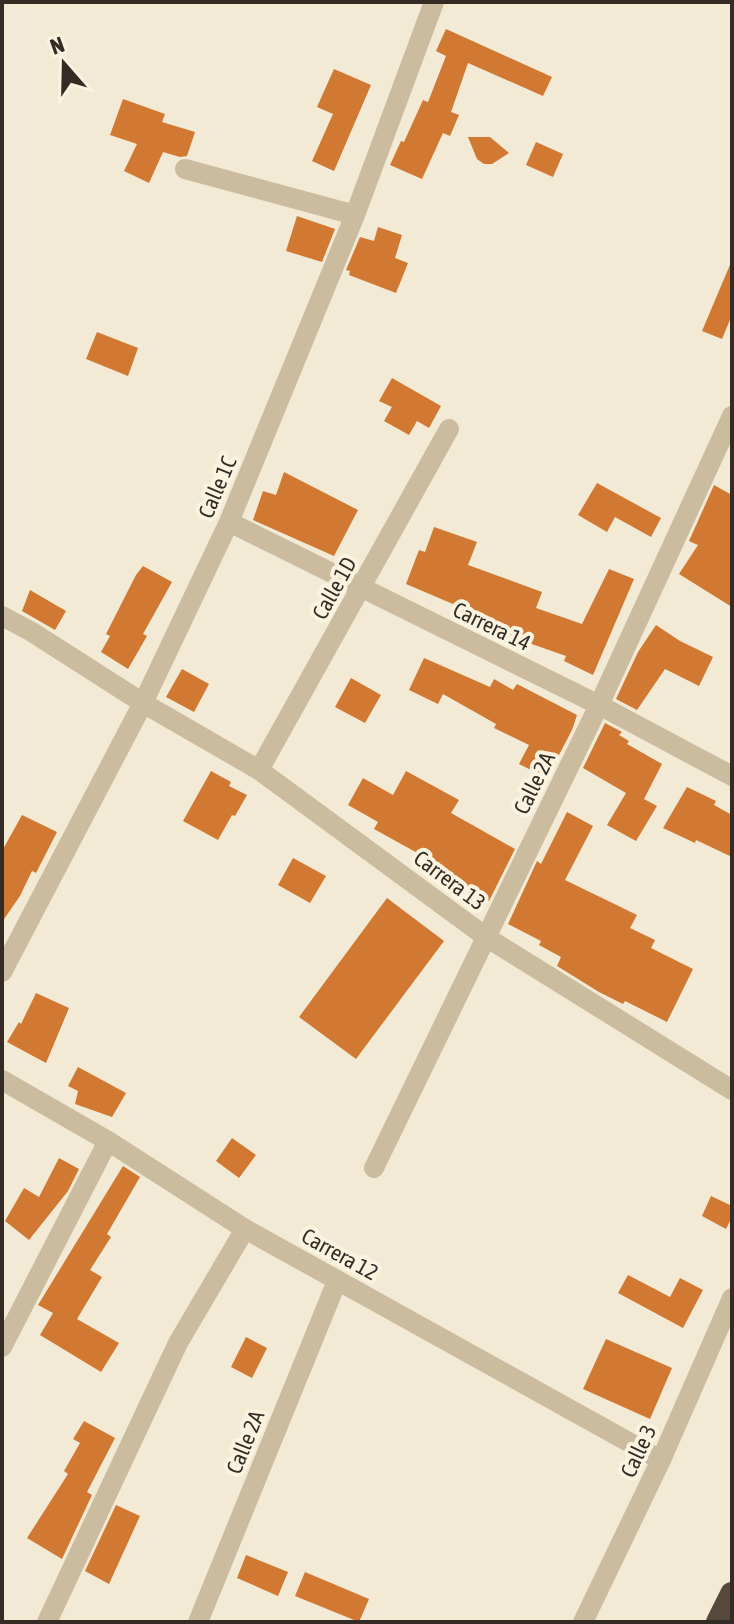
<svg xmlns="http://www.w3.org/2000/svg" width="734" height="1624" font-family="'Asap Condensed',sans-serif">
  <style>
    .building { fill: #d17833 }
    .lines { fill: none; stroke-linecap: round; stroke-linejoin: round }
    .street { stroke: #cbbc9f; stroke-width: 20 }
    .highway { stroke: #56483a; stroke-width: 24 }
    .labels { text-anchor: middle; stroke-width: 8; stroke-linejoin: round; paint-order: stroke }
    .street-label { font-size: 22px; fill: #342c24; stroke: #faf3e0 }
  </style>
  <rect width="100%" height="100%" fill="#f2ead4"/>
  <!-- building -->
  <path class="building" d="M446 29 552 77 543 96 468 63 451 112 459 115 450 136 443 133 422 179 390 165 401 141 404 142 423 100 428 102 446 56 436 51Z
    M334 69 371 85 334 171 312 161 333 114 317 107Z
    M123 99 165 114 162 122 195 132 187 156 180 157 163 152 149 183 124 171 137 144 110 135Z
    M468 137H490L509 153 492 164H484L477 159Z
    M536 142 563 154 553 177 526 165Z
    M297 216 335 229 322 262 286 251Z
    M378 227 402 235 395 258 408 263 396 293 349 275 350 271 346 270 360 237 374 241Z
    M732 260V315L722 339 702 331Z
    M97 332 138 348 128 376 86 359Z
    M392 378 441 406 429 428 417 421 409 435 384 421 392 407 379 401Z
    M284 472 358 510 334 556 253 520 263 491 276 495Z
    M597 483 661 518 651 537 615 517 607 532 578 515Z
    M714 485 732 495V607L679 574 698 545 689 541Z
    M434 527 477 542 468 565 542 592 536 608 582 624 609 569 634 579 593 675 564 661 566 656 526 642 499 629 500 624 406 584 419 550 425 552Z
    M143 566 172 582 143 634 147 636 128 669 101 652 110 636 106 634 136 575Z
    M30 590 66 611 55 630 22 611Z
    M656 625 680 641 713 657 699 686 665 669 637 710 616 699 638 652Z
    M424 658 490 687 494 679 513 690 517 684 577 715 572 730 547 778 519 764 529 745 494 728 496 724 443 694 438 704 409 690Z
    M182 669 209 684 194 712 166 697Z
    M351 678 381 695 365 723 335 707Z
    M605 723 622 732 619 735 629 741 627 744 662 764 644 799 657 806 636 841 607 825 626 793 583 768Z
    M211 771 231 782 229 786 247 795 235 816 232 815 218 840 183 821Z
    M406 771 459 800 451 813 515 849 489 901 425 869 430 860 374 829 378 822 348 805 363 778 393 795Z
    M687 787 716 801 714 805 732 815V857L696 840 695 843 663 828Z
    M567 812 593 826 565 880 637 915 630 928 655 940 651 948 693 969 667 1022 625 1001 623 1004 599 992 557 966 561 957 539 945 541 941 508 924 537 861 541 864Z
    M22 815 57 832 36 873 32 871 20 896 2 922V851Z
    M293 858 326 876 310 903 278 885Z
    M387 898 444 941 356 1059 299 1017Z
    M36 993 69 1008 46 1063 7 1042 19 1022 21 1024Z
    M78 1067 126 1093 112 1117 75 1104 78 1091 68 1086Z
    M232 1138 256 1155 239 1178 216 1161Z
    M59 1158 79 1169 68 1191 29 1240 5 1221 24 1188 39 1197Z
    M123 1166 140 1177 107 1234 111 1237 90 1270 102 1277 77 1319 119 1343 101 1372 40 1335 53 1313 38 1305Z
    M711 1196 732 1206V1217L726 1229 702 1216Z
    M628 1275 670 1297 680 1278 703 1290 683 1328 618 1293Z
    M246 1337 267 1348 252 1378 231 1367Z
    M606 1339 672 1368 650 1419 583 1389Z
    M84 1421 115 1438 87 1492 92 1495 62 1559 27 1538 68 1474 64 1471 80 1443 73 1439Z
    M116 1505 140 1516 109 1584 85 1571Z
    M246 1555 288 1572 278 1596 237 1578Z
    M305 1572 369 1599 359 1622 295 1596Z"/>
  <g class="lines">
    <!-- street -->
    <path class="street" d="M185 169 355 215
      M229 522 599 705 732 776
      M2 616 32 632 143 703 259 770 486 937 732 1090
      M259 770 449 429
      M2 972 143 703 229 522 355 215 434 2
      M2 1080 108 1141 245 1229 661 1460
      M374 1168 599 705 732 416
      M2 1347 108 1141
      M47 1622 178 1343 245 1229
      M198 1622 337 1281
      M583 1622 661 1460 732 1298"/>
    <!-- highway -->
    <path class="highway" d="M718 1622 732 1594"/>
  </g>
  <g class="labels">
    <!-- street labels -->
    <g class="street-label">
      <text transform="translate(217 487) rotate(-67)" y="8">Calle 1C</text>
      <text transform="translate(334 588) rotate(-61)" y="8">Calle 1D</text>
      <text transform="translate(492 626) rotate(26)" y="8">Carrera 14</text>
      <text transform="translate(534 783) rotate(-64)" y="8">Calle 2A</text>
      <text transform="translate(450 880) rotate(37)" y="8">Carrera 13</text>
      <text transform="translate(340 1254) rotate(29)" y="8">Carrera 12</text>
      <text transform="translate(245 1442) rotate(-68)" y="8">Calle 2A</text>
      <text transform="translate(638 1451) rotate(-65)" y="8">Calle 3</text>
    </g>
  </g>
  <!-- border -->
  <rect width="734" height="1624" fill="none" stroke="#342c24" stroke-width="8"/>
  <!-- north arrow -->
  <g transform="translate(64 64) rotate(340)" stroke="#faf3e0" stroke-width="6" paint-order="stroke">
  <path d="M0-6L14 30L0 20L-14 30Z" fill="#342c24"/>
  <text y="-12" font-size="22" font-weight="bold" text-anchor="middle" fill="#342c24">N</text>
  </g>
</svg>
